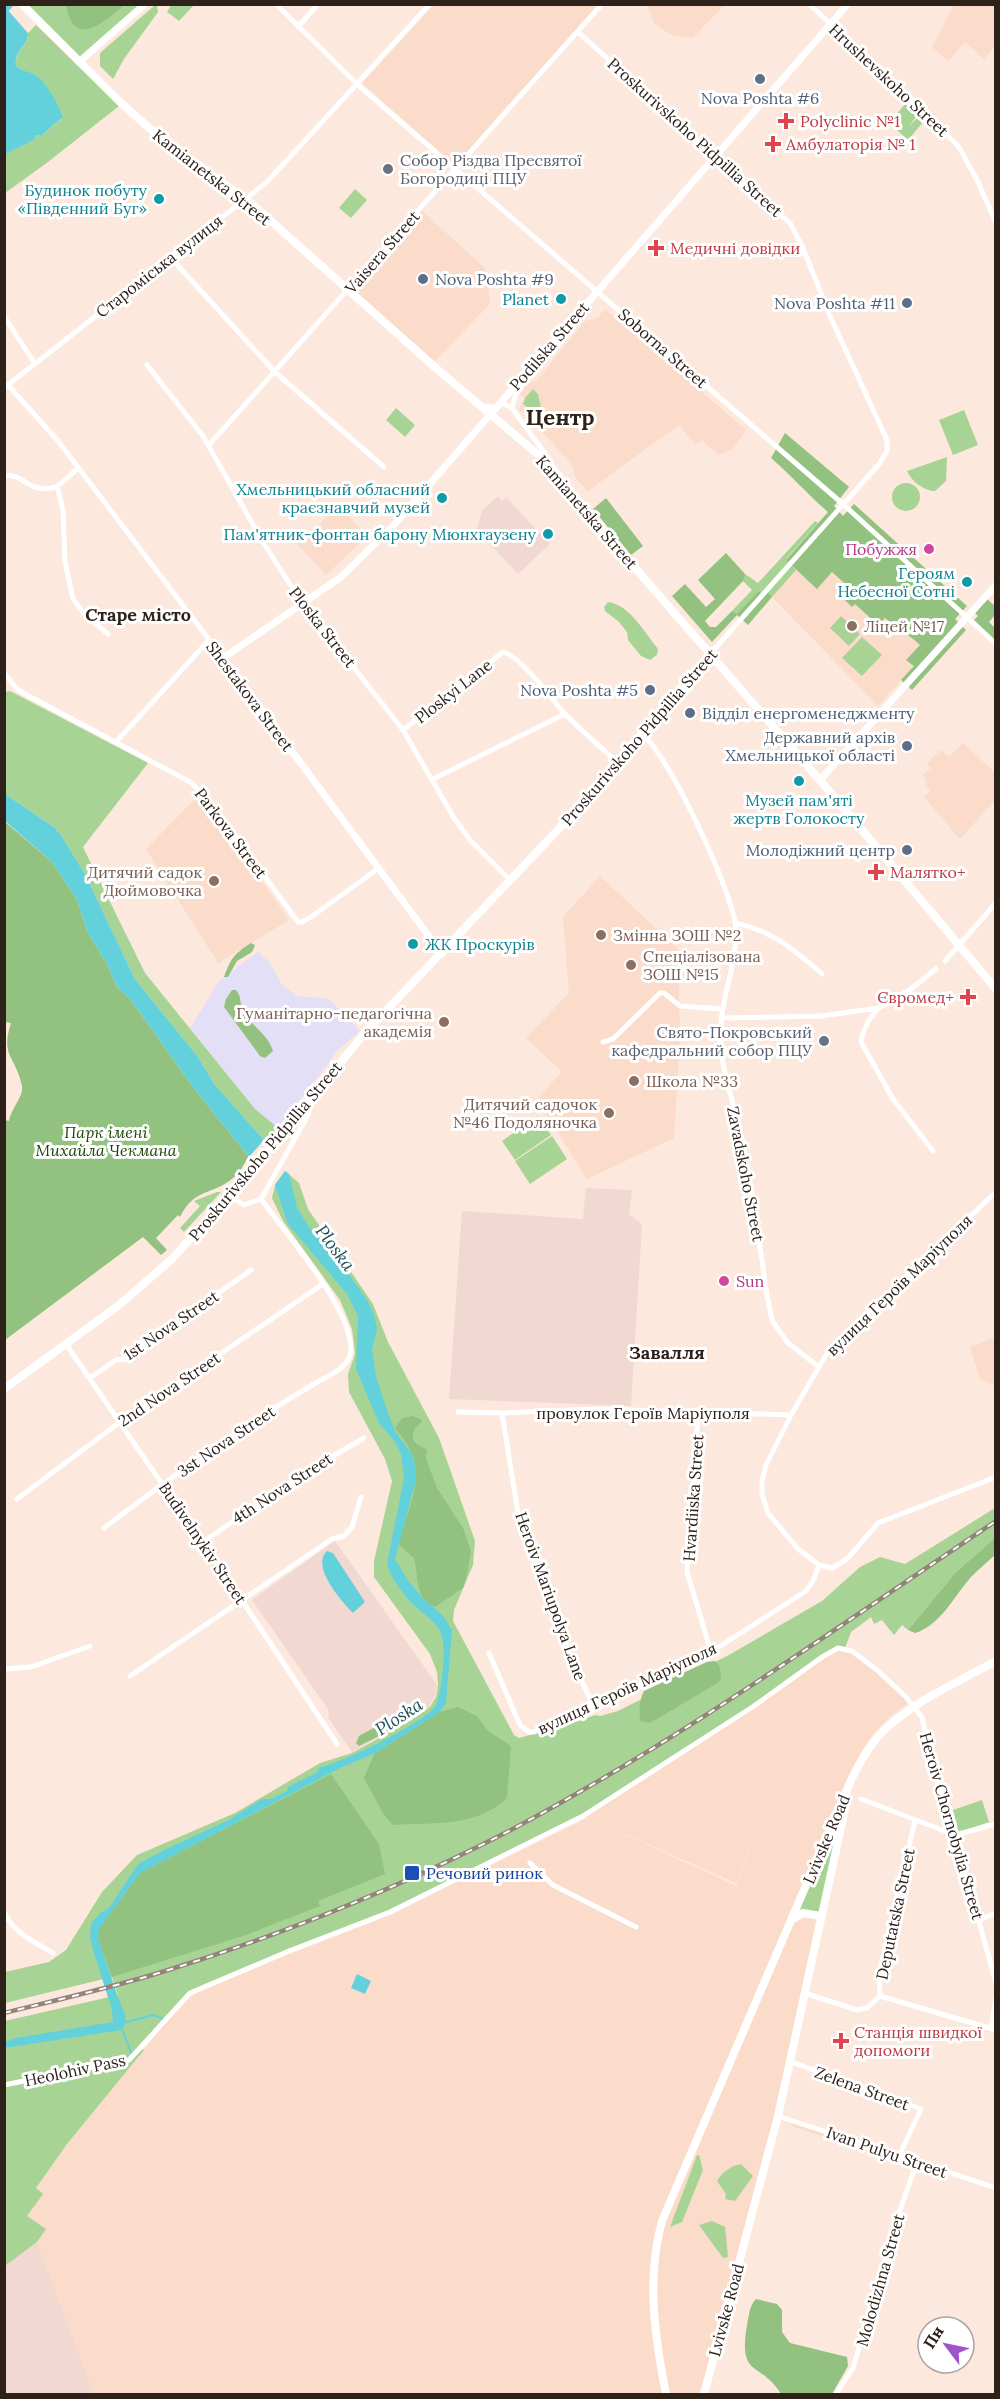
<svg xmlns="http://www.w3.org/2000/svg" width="1000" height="2399" font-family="Lora,serif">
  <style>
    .built { fill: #fbdbc9; fill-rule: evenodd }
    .industrial { fill: #f1d8d0 }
    .medical { fill: #e2dff6 }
    .green { fill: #a7d495 }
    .forest { fill: #92c180 }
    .water { fill: #62d1dc }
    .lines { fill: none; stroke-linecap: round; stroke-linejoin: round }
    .stream { stroke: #62d1dc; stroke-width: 2 }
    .river { stroke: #62d1dc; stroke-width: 12 }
    .minor { stroke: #fff; stroke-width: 5 }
    .tertiary { stroke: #fff; stroke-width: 7 }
    .secondary { stroke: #fff; stroke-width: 8 }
    .primary { stroke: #fff; stroke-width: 8 }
    .rail-casing { stroke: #93837a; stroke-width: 4.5 }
    .rail { stroke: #fff; stroke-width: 2; stroke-dasharray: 7; stroke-linecap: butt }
    .service-dot { fill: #5c6f8a; stroke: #fff; stroke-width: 2 }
    .health-dot { fill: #e0444e; stroke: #fff; stroke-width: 2 }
    .worship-dot { fill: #6b7280; stroke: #fff; stroke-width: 2 }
    .culture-dot { fill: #0f9aa8; stroke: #fff; stroke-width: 2 }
    .hotel-dot { fill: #d1479c; stroke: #fff; stroke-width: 2 }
    .education-dot { fill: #8d6e63; stroke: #fff; stroke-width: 2 }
    .transit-dot { fill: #1a4fb4; stroke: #fff; stroke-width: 2 }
    .labels { text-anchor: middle; stroke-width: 6; stroke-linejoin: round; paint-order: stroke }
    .street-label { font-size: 16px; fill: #2d211a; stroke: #fff }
    .service-label { font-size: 16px; fill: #4e5e75; stroke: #fff; text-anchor: end }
    .health-label { font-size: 16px; fill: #be3a42; stroke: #fff; text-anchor: start }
    .worship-label { font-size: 16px; fill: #5b616d; stroke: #fff; text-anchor: start }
    .culture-label { font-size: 16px; fill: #0d838f; stroke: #fff; text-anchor: end }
    .hotel-label { font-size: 16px; fill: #b23c85; stroke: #fff; text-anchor: end }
    .education-label { font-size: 16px; fill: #785e54; stroke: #fff; text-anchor: start }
    .park-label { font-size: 16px; font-style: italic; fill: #1d4702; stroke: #fff }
    .transit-label { font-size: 16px; fill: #164399; stroke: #fff; text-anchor: start }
    .neighbourhood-label { font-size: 18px; font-weight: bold; fill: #2d211a; stroke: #fff }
    .water-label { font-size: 18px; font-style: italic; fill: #205156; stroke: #fff }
    .district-label { font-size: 22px; font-weight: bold; fill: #2d211a; stroke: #fff }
  </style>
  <rect width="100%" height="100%" fill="#fce8dd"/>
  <!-- built -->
  <path class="built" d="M434 5H598L455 166 362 83Z
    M647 5V4L724 5 693 38 671 35 654 23Z
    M954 5H995V45L984 59 965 42 948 61 932 47Z
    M422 211 486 269 490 304 434 362 353 290Z
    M605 309 746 430 733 449 718 455 703 441 695 444 679 425 588 491 575 477 572 465 531 419 519 409 525 398 520 394 529 383 536 381 585 321 597 318Z
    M339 506 367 536 326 575 297 544Z
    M816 547 929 649 878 706 772 597Z
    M963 743 995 773 996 799 960 839 924 797 931 791 925 784 927 781 923 775 931 768 927 763 941 750 949 757Z
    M199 795 217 817 289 920 218 963 146 849Z
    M600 876 678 949 680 1035 674 1138 587 1179 537 1099 562 1072 526 1038 569 993 563 917Z
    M995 1337H996L995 1386 980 1379 970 1347Z
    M838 1648 852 1651 910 1702 890 1716 872 1735 860 1754 843 1793 775 2115 701 2394H94L37 2242 46 2229 27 2216 42 2194 36 2188 67 2144 178 2008 192 1995 290 1954 391 1915 587 1818 583 1816ZM589 1818 736 1883 758 1827 736 1886Z
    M792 2122 911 2161 909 2165 791 2126Z"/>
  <!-- industrial -->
  <path class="industrial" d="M498 496 502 501 506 497 550 544 518 574 477 530 482 511Z
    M586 1188 632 1190 629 1214 642 1224 631 1406 449 1399 462 1211 583 1219Z
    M335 1541 437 1685 435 1696 429 1707 410 1720 352 1752 329 1719 328 1709 252 1600Z
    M37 2242 94 2394H5V2266Z"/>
  <!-- medical -->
  <path class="medical" d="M258 952 271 964 280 982 296 996 329 999 360 1031 339 1049 278 1128 255 1109 190 1028 220 980Z"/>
  <!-- green -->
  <path class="green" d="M27 5H141L79 58Z
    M171 5V4L194 5 179 21 167 12Z
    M154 6H157L158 12 124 59 113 79 100 66V53Z
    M36 25 119 106 48 162 5 193 4 154 34 140 36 135H42L61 119 62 115C55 102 48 86 37 77 30 70 22 73 16 65 15 51 28 46 28 33Z
    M905 104 918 114 909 126 919 116 924 121 908 140 889 123Z
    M355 189 367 200 351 218 339 208Z
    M533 389 538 394 541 408 535 414 523 404 525 398Z
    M396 408 415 425 405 437 386 420Z
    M964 410 978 445 953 455 939 420Z
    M947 457 946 481 935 491C924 491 911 481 907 471Z
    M892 497a14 14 0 1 1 28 0a14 14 0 1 1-28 0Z
    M815 521 818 523 786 559 796 570 772 597 767 591 737 615 732 611 752 590 743 581V576L745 574 758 583Z
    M608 602C630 605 645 633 658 649L657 655 650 660 641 656 628 640 627 632 619 622 605 611 604 607Z
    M841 616 860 634 849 646 830 628Z
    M862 637 882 655 862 676 842 658Z
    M10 691 148 763 83 847 145 973 255 1109 278 1128 269 1138 267 1136 264 1140 215 1085 198 1057 135 979 85 874 61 835 54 827 5 794V692Z
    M538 1116 551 1135 515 1160 502 1141Z
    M552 1136 567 1159 530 1184 515 1161Z
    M285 1171 299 1183 308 1209 373 1304 388 1342 439 1438 475 1541 473 1565 454 1610 453 1621 514 1735 519 1738 582 1720 595 1715 600 1716 618 1711 729 1655 822 1601 860 1567 880 1557 905 1564 995 1508V1538L956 1572 908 1630 902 1625 894 1635 882 1620 874 1624 871 1617 851 1632 845 1648H838L754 1706 583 1816 426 1896 190 1993 141 2048 144 2050 67 2144 36 2188 43 2194 27 2216 46 2229 37 2242 5 2266V2021L118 1995 112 1977 5 2003V1972L49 1962 66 1950 102 1892 137 1855 235 1813 320 1763 352 1753 410 1721 430 1707 436 1697 438 1685 437 1672 430 1654 374 1577V1561L392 1481 385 1459 349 1392 348 1374 355 1354 352 1329 340 1300 283 1221 272 1198 275 1185Z
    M217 1192H221L184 1232 180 1228 200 1206 194 1201Z
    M852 1778 821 1916 808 1912 792 1919Z
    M982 1800 989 1822 959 1832 953 1810Z
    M697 2155H699L703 2170 682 2222 670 2227Z
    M741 2164 753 2176 735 2201 725 2199 726 2194 717 2181C721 2173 732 2165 741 2164Z
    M712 2221 725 2227 728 2257 723 2258 699 2225Z"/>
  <!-- forest -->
  <path class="forest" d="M66 5V4L124 5C104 22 74 50 66 5Z
    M785 433 849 487 834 506 843 516 854 504 967 606 955 619 966 630 912 690 901 680 914 666 906 660 920 645C908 634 897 628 885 618L878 625 855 604 852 607 842 597 850 588 832 572 817 589 786 560 828 512C808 495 791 475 771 458Z
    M606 498 643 546 631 555 593 509Z
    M726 553 745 574 743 581 705 621 710 627H716L732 611 737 614 759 591 763 595 767 591 772 597 748 625 737 615 712 642 672 596 685 584 706 607 715 599 698 580Z
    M987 599 995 606V615L989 622 995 628V640L974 620 978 616 975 613Z
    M4 821 53 863 77 900 88 933 106 962 117 987 131 1000 193 1087 249 1157C242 1165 242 1171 233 1178 212 1196 195 1187 180 1217L178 1215 156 1238 167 1250 161 1255 143 1237 5 1340V1120L9 1121C11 1108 24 1096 22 1086 16 1056 0 1057 11 1023L4 1022Z
    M251 943 255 945 252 952 237 961 228 977H224C231 958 234 954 251 943Z
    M232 990H236C242 996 239 1005 244 1012 252 1027 268 1034 273 1051L265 1058 260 1056 224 1007 226 999Z
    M413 1416 422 1420 421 1423C414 1427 408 1438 418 1445 421 1447 424 1447 427 1450L426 1459 437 1488 463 1528 471 1551 467 1575 463 1588 435 1607C414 1598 419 1577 414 1558L399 1545C404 1515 426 1481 411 1452 407 1443 401 1436 395 1428L402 1418Z
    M995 1538V1555C987 1562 979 1569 971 1577 955 1595 940 1626 915 1633L908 1630 956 1572Z
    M715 1661C721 1666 721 1672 721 1679L716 1684 650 1723 641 1721C638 1713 640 1698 644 1691L707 1662Z
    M458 1707 477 1716 488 1731 511 1746 507 1798C476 1828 432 1822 393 1825L384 1815 364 1778 374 1754 440 1712Z
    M386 1721 394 1723 389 1731 359 1746 356 1743 359 1736Z
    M331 1774 379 1844 385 1874 318 1901 320 1906 246 1935 112 1977 98 1938 99 1929 140 1873Z
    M756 2299 777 2304 782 2310V2332L790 2343 847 2357 848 2366 832 2394H781C760 2360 738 2379 747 2325 749 2316 749 2306 756 2299Z"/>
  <!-- water -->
  <path class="water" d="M5 7 28 33C28 46 14 51 16 65 22 73 30 70 37 76 48 85 58 104 63 117L42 135H36L34 140 5 154Z
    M5 794 54 827 61 835 85 874 135 979 198 1057 215 1085 264 1140 249 1157 193 1087 131 1000 117 987 106 962 88 933 77 900 53 863 5 821Z
    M285 1171 289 1174 297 1208 309 1227 344 1267 367 1300 373 1312 377 1328 372 1350 376 1376 389 1416 395 1431 412 1454 416 1468V1480L395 1559 407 1579 422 1597 443 1616 452 1630 446 1703 440 1712 374 1754 342 1767 140 1873 99 1929 98 1938 119 2000 126 2016 125 2025 121 2030 5 2048V2042L16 2038 113 2022 112 2010 94 1953 90 1938 91 1924 100 1913 109 1908 138 1864 166 1849 229 1820 262 1799H271L287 1791 288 1787 316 1773 320 1767C341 1764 420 1724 434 1708 442 1699 446 1648 442 1636 438 1621 418 1611 408 1599 400 1589 391 1577 387 1564L404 1478 401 1454 395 1442 379 1423 356 1369 358 1316 347 1294 288 1224 275 1185Z
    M327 1551 333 1553 365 1602 353 1613C342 1602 310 1566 327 1551Z
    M357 1974 371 1981 365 1994 351 1988Z"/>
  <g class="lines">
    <!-- stream -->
    <path class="stream" d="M123 2023 153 2015 162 2018
      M121 2027 132 2055"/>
    <!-- river -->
    <path class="river" d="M4 7 7 4"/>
    <!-- minor -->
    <path class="minor" d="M276 4 357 84 844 505 996 644
      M809 4 908 95 959 147 978 182 996 223
      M298 27 318 4
      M578 32 790 223 803 248 830 316 887 440V451L880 463 710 654
      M171 258 275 372 384 467
      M4 316 35 364
      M147 365 203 436 264 544 299 598 403 730 454 818 470 840 511 881
      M8 385 58 441 223 658
      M4 388 267 182 430 4
      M482 406 494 407 502 403 512 408 551 462
      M512 408 518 386
      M209 445 602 4
      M4 476C23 472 29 495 55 487 63 484 71 474 78 468
      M57 486 63 510 65 561 73 599 85 615 108 634
      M4 673 17 689 27 695 192 783 217 811 298 922H302L311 917 379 868
      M403 730 503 652C521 656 552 700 566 715 583 732 601 747 618 763
      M643 735C669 755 735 896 736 930 737 970 716 1006 721 1051 725 1084 738 1115 744 1148 751 1185 756 1222 762 1260 765 1281 767 1302 773 1322L788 1343 819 1367
      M116 742 209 640
      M433 779 565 714
      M735 923C771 930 795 950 822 974
      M945 961 996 903
      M879 1008C869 1018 863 1028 861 1042L893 1099 933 1151
      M721 1018 821 1016 879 1008 911 989 936 969
      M603 1042 613 1039 660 993H664L680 1006 721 1009
      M996 1192 830 1348 791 1415 766 1465 762 1481V1494L768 1513 797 1548 819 1565 832 1568 847 1559 878 1523 996 1477
      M229 1195 244 1205 261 1199 308 1115 312 1099
      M66 1344 241 1599 337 1744
      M90 1378 116 1360 125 1359 251 1270
      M458 1412 502 1413 597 1409 791 1415
      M698 1412 695 1472 689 1525 687 1572 711 1652
      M502 1413 518 1513 571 1658 593 1705
      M17 1499 120 1422 323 1284
      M104 1528C171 1477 241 1427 314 1384 327 1376 351 1368 351 1349 350 1306 286 1234 261 1199
      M203 1542 299 1476 364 1438
      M489 1653 520 1725 529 1732H534L711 1652 806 1591 813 1581 819 1565
      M4 1669 31 1667 90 1646
      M130 1676 332 1539 344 1536 352 1527 361 1497
      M861 1799 955 1835 996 1824
      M915 1821 879 1974 880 1996 996 2030
      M530 1863 553 1885 636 1927
      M4 1912C13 1933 35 1942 53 1953
      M979 1920 996 1913
      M804 1993 857 2010 867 2008 880 1996
      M991 2028 996 1998
      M789 2061 921 2109 899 2156
      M4 2085 129 2060 190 1993 289 1951 390 1912 583 1816 754 1706 822 1657 838 1648 852 1651 877 1670 906 1697 922 1717 931 1761 955 1835 996 1983
      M778 2116 996 2188
      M836 2394 853 2368 900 2210 917 2162"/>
    <!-- tertiary -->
    <path class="tertiary" d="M79 62 145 4
      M820 780 996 585
      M442 954 223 658 341 577 394 525 848 4"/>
    <!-- secondary -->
    <path class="secondary" d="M4 1389 118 1306 173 1258 275 1143 363 1035 571 816 710 654"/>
    <!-- primary -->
    <path class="primary" d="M22 4 121 103 155 133 253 205 437 369 548 463 610 539 824 785 996 989
      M793 1919 803 1913 821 1916
      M666 2394C655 2338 646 2278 662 2221L852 1778C859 1764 866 1751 876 1739 903 1706 958 1682 996 1661
      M704 2394 778 2116 847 1800"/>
    <!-- rail casing -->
    <g class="rail-casing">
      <path id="rail" d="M4 2013C57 2000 110 1988 162 1972 281 1935 399 1888 509 1831 679 1741 836 1628 996 1521"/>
    </g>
    <!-- rail -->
    <use href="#rail" class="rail"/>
  </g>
  <!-- markers -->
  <g class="service-dot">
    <circle cx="760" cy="79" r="6"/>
    <circle cx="423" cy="279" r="6"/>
    <circle cx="907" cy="303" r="6"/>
    <circle cx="650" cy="690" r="6"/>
    <circle cx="690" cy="713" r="6"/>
    <circle cx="907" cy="746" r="6"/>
    <circle cx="907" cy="850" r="6"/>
  </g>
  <g class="health-dot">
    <path d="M783 112h6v6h6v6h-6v6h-6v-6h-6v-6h6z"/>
    <path d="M770 135h6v6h6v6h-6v6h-6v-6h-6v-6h6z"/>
    <path d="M653 239h6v6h6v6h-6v6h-6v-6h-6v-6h6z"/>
    <path d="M873 863h6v6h6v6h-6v6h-6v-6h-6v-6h6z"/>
    <path d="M965 988h6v6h6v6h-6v6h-6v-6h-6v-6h6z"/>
    <path d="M838 2032h6v6h6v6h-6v6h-6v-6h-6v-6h6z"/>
  </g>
  <g class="worship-dot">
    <circle cx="388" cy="169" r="6"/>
    <circle cx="824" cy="1041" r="6"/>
  </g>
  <g class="culture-dot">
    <circle cx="159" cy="199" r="6"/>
    <circle cx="561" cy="299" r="6"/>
    <circle cx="442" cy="498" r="6"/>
    <circle cx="548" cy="534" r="6"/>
    <circle cx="967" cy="582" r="6"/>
    <circle cx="799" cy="781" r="6"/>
    <circle cx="413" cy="944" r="6"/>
  </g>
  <g class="hotel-dot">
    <circle cx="929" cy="549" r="6"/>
    <circle cx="724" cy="1281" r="6"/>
  </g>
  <g class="education-dot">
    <circle cx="852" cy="626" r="6"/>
    <circle cx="214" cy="881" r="6"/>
    <circle cx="601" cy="935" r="6"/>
    <circle cx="631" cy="965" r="6"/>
    <circle cx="444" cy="1022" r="6"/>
    <circle cx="634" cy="1081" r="6"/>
    <circle cx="609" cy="1113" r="6"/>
  </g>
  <rect class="transit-dot" x="404" y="1865" width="16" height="16" rx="3"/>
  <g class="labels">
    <!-- street labels -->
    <g class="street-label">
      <text transform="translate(889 80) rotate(43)" y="6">Hrushevskoho Street</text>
      <text transform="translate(695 137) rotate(42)" y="6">Proskurivskoho Pidpillia Street</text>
      <text transform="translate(212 177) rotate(38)" y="6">Kamianetska Street</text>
      <text transform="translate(382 252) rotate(-49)" y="6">Vaisera Street</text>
      <text transform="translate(159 266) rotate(-38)" y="6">Староміська вулиця</text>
      <text transform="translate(549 346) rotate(-49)" y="6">Podilska Street</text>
      <text transform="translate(663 348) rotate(41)" y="6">Soborna Street</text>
      <text transform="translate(587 512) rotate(49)" y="6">Kamianetska Street</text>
      <text transform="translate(323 627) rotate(52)" y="6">Ploska Street</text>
      <text transform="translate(453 691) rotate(-38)" y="6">Ploskyi Lane</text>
      <text transform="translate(250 696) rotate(53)" y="6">Shestakova Street</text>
      <text transform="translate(639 737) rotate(-49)" y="6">Proskurivskoho Pidpillia Street</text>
      <text transform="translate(231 833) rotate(53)" y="6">Parkova Street</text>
      <text transform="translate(265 1151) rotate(-50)" y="6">Proskurivskoho Pidpillia Street</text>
      <text transform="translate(746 1174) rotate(79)" y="6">Zavadskoho Street</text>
      <text transform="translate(899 1285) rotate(-44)" y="6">вулиця Героїв Маріуполя</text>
      <text transform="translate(171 1325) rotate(-34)" y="6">1st Nova Street</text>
      <text transform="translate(169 1389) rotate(-34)" y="6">2nd Nova Street</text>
      <text x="643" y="1419">провулок Героїв Маріуполя</text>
      <text transform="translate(226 1441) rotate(-34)" y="6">3st Nova Street</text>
      <text transform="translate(282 1488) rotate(-33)" y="6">4th Nova Street</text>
      <text transform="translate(693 1498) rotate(-86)" y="6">Hvardiiska Street</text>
      <text transform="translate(203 1543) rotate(56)" y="6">Budivelnykiv Street</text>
      <text transform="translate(551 1596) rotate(70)" y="6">Heroiv Mariupolya Lane</text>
      <text transform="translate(627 1688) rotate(-25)" y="6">вулиця Героїв Маріуполя</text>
      <text transform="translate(952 1826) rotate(74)" y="6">Heroiv Chornobylia Street</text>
      <text transform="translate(826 1839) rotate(-67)" y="6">Lvivske Road</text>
      <text transform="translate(895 1914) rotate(-78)" y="6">Deputatska Street</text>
      <text transform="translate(75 2070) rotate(-12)" y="6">Heolohiv Pass</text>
      <text transform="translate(862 2088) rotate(20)" y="6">Zelena Street</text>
      <text transform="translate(887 2152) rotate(19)" y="6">Ivan Pulyu Street</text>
      <text transform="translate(880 2280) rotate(-74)" y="6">Molodizhna Street</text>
      <text transform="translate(726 2310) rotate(-75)" y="6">Lvivske Road</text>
    </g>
    <!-- service labels -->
    <g class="service-label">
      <text x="760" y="104" text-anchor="middle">Nova Poshta #6</text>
      <text x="435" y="285" text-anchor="start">Nova Poshta #9</text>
      <text x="895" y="309">Nova Poshta #11</text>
      <text x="638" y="696">Nova Poshta #5</text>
      <text x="702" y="719" text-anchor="start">Відділ енергоменеджменту</text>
      <text x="895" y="743">Державний архів<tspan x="895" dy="18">Хмельницької області</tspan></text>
      <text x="895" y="856">Молодіжний центр</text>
    </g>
    <!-- health labels -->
    <g class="health-label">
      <text x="800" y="127">Polyclinic №1</text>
      <text x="786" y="150">Амбулаторія № 1</text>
      <text x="670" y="254">Медичні довідки</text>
      <text x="890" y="878">Малятко+</text>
      <text x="954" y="1003" text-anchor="end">Євромед+</text>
      <text x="854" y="2038">Станція швидкої<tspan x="854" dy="18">допомоги</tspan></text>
    </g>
    <!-- worship labels -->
    <g class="worship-label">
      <text x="400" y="166">Собор Різдва Пресвятої<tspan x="400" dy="18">Богородиці ПЦУ</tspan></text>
      <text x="812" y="1038" text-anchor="end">Свято-Покровський<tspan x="812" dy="18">кафедральний собор ПЦУ</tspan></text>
    </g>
    <!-- culture labels -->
    <g class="culture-label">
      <text x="147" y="196">Будинок побуту<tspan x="147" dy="18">«Південний Буг»</tspan></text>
      <text x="549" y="305">Planet</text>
      <text x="430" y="495">Хмельницький обласний<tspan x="430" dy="18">краєзнавчий музей</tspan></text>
      <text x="536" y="540">Пам'ятник-фонтан барону Мюнхгаузену</text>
      <text x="955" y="579">Героям<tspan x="955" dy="18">Небесної Сотні</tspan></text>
      <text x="799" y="806" text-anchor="middle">Музей пам'яті<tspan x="799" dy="18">жертв Голокосту</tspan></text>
      <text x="425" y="950" text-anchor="start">ЖК Проскурів</text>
    </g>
    <!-- hotel labels -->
    <g class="hotel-label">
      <text x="917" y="555">Побужжя</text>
      <text x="736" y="1287" text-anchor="start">Sun</text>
    </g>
    <!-- education labels -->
    <g class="education-label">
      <text x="864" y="632">Ліцей №17</text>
      <text x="202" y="878" text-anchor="end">Дитячий садок<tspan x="202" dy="18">Дюймовочка</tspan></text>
      <text x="613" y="941">Змінна ЗОШ №2</text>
      <text x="643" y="962">Спеціалізована<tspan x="643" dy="18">ЗОШ №15</tspan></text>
      <text x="432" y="1019" text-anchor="end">Гуманітарно-педагогічна<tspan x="432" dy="18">академія</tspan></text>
      <text x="646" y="1087">Школа №33</text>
      <text x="597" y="1110" text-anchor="end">Дитячий садочок<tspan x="597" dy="18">№46 Подоляночка</tspan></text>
    </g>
    <!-- park labels -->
    <g class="park-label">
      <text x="106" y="1138">Парк імені<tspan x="106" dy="18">Михайла Чекмана</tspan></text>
    </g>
    <!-- transit labels -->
    <g class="transit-label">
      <text x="426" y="1879">Речовий ринок</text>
    </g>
    <!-- neighbourhood labels -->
    <g class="neighbourhood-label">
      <text x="138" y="621">Старе місто</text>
      <text x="667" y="1359">Завалля</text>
    </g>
    <!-- water labels -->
    <g class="water-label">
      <text transform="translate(335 1248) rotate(53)" y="6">Ploska</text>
      <text transform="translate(399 1717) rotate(-33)" y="6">Ploska</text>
    </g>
    <!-- district labels -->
    <g class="district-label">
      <text x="560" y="425">Центр</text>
    </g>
  </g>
  <!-- border -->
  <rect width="1000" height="2399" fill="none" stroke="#2d211a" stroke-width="12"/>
  <!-- north arrow -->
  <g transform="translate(946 2345) rotate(302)"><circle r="28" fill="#ffffff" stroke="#aba6a3" stroke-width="1.5"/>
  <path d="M0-4.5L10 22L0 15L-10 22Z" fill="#a055c7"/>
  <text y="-9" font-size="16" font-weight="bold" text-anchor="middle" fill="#2d211a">Пн</text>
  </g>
</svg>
